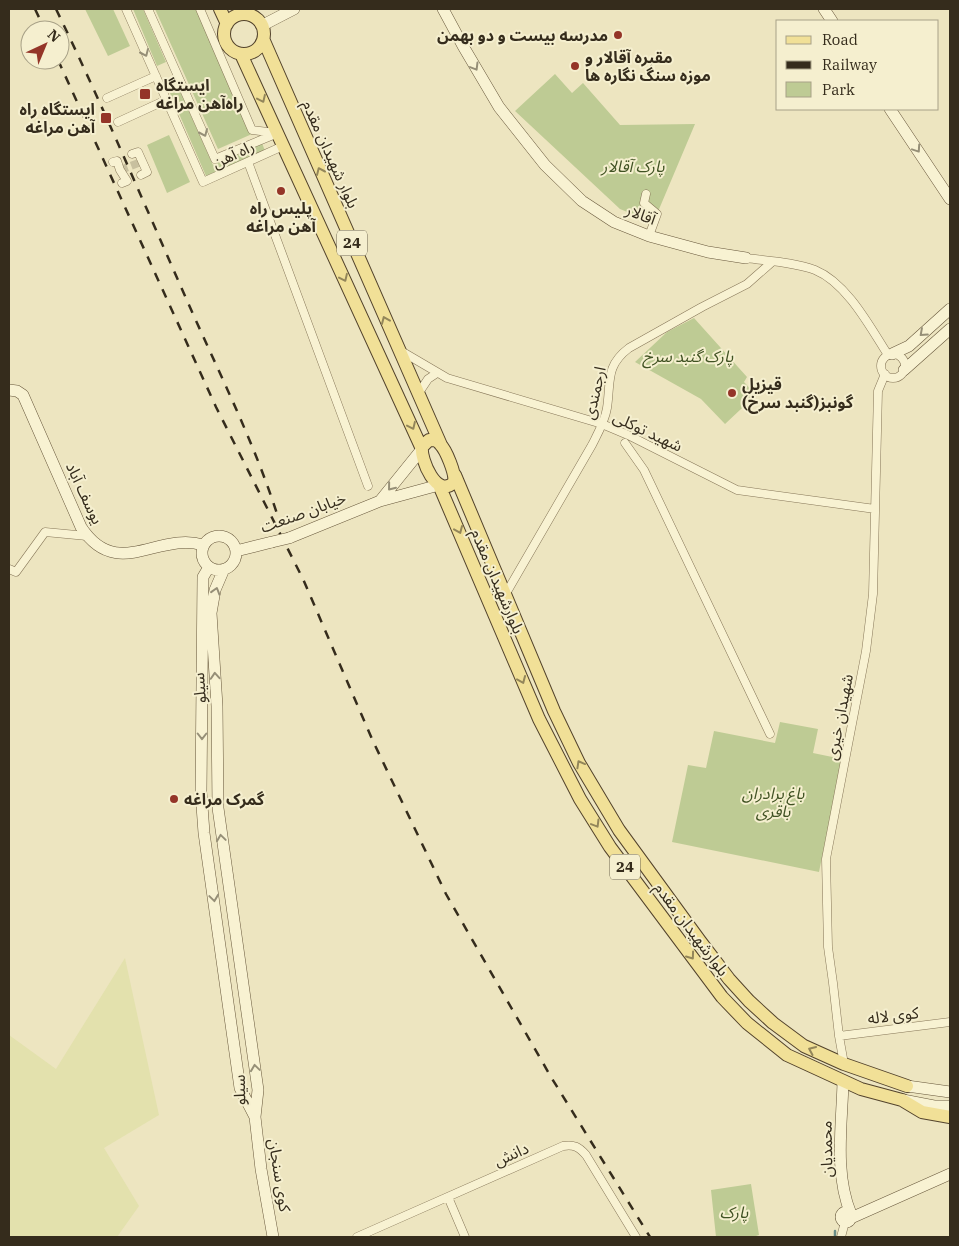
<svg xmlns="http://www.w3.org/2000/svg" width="959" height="1246" font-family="'IBM Plex Serif','Noto Sans Arabic',serif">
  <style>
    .farmland { fill: #e3e1ad }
    .green { fill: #becb94 }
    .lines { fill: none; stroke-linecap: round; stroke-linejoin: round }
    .stream { stroke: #6a8d88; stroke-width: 2.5 }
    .street-tunnel { stroke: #c8c09f; stroke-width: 8; stroke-dasharray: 8 4; stroke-linecap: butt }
    .street-casing { stroke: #867658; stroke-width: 9 }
    .secondary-casing { stroke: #67573b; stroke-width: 12 }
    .primary-casing { stroke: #53432c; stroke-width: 14 }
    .street { stroke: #f8f2d2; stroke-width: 8 }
    .secondary { stroke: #f8f2d2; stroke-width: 11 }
    .primary { stroke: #f1e097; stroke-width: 12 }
    .rail { stroke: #352c1c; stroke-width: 2.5; stroke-dasharray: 9 9; stroke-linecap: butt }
    .secondary-bridge-casing { stroke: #67573b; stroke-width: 12; stroke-linecap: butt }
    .secondary-bridge { stroke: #f8f2d2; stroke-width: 11 }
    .oneway { stroke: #968f77 }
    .oneway2 { stroke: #93865a }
    .poi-dot { fill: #943528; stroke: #f5efcf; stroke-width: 2 }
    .labels { text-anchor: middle; stroke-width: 4; stroke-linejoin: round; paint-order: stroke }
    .shield { fill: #f5efcf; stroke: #6f6652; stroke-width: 1 }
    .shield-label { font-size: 15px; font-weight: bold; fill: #352c1c }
    .poi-label { font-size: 16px; font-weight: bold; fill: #352c1c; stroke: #f5efcf; text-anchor: start }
    .street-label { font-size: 16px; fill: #352c1c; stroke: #f5efcf }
    .park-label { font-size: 16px; font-style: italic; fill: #405223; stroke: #f5efcf }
  </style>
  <rect width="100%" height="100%" fill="#ede5c0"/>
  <!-- farmland -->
  <path class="farmland" d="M125 958 159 1115 104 1148 139 1206 117 1237H9V1035L56 1069Z"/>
  <!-- green -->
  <path class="green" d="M85 9H113L130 46 108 56Z
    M133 9H143L166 62 157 66Z
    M155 9H197L252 134 218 149Z
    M555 74 572 93 583 83 620 125 695 124 657 214V224L620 209 515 111Z
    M179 89 213 165 262 143 265 151 206 176 170 93Z
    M169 135 190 182 167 193 147 145Z
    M694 318 747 377 744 382 756 395 725 424 701 399 635 362 667 332Z
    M780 722 818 729 813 753 842 759 819 872 672 842 688 765 706 768 714 731 775 743Z
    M751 1184 759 1235 753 1237H716L711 1190Z"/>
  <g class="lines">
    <!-- stream -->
    <path class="stream" d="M835 1231V1237"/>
    <!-- street-tunnel -->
    <path class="street-tunnel" d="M120 170 141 162"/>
    <!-- street casing -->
    <g class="street-casing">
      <path id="street" d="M126 9 203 182 283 146
        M148 9 215 159 278 133
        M200 9 252 130 276 133
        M162 90 180 81
        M107 98 156 76
        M118 122 166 100
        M132 154 138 152 147 172 141 175
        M113 162 117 161 120 170 127 181 122 183
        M248 162 368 486
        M646 194 644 203 657 214 649 236
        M746 258C768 261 794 262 815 270 847 283 870 327 888 355
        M401 351 447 378 602 424 628 435 737 490 875 509
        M881 366a12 12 0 1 1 24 0a12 12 0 1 1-24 0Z
        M418 394 428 379 437 373
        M625 443 644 470 770 734
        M9 569 16 572 45 532 87 536
        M504 591 508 590 592 445C598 433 605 421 607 408 611 382 605 366 629 348L702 307 747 284 772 262
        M839 1036 950 1022
        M844 1064 839 1036 833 983 828 947 826 859 866 651 873 594 878 391 885 374
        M448 1197 465 1237
        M357 1237 563 1146C574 1144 579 1147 586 1155L636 1237
        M841 1237 845 1222"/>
    </g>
    <!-- secondary casing -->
    <g class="secondary-casing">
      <path id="secondary" d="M443 9 463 46 499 107 545 165 582 201 614 222 649 236 708 252 746 258
        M824 9 832 21
        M263 25 294 9
        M890 109 950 199
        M892 354 909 346 950 309
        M904 370 950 329
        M9 390 17 391 23 395 81 527C117 582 158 531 203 545
        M422 449 380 501 439 485
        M202 553a17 17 0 1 1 34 0a17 17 0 1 1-34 0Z
        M289 538 380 501
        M236 551 272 542
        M209 567 203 577 201 792 204 833 240 1088 255 1117
        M224 569 215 590 211 613 217 706 218 808 258 1090 255 1117 261 1169 273 1237
        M843 1082C842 1124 834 1174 851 1214
        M907 1086 950 1092
        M903 1100 934 1106H950
        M841 1217a5 5 0 1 1 10 0a5 5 0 1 1-10 0Z
        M851 1218 950 1174"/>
    </g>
    <!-- primary casing -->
    <g class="primary-casing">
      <path id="primary" d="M220 9 227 24
        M224 34a20 20 0 1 1 40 0a20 20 0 1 1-40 0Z
        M264 41 441 445
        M241 54 422 449
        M429 440C434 440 437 440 440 444 446 450 456 474 454 482 437 500 420 459 422 447Z
        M455 475 554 711 579 763 619 830 700 941 729 979 749 1001 773 1023 804 1046 844 1064 907 1086
        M439 485 539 719 580 799 610 847 722 997 747 1023 787 1055 861 1089 902 1100 922 1112 950 1117"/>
    </g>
    <!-- street -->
    <use href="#street" class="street"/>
    <!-- secondary -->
    <use href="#secondary" class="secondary"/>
    <!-- primary -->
    <use href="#primary" class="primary"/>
    <!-- rail -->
    <path class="rail" d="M35 9 45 30
      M56 9C103 106 145 206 189 305 220 375 255 444 278 517
      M58 60 216 407 303 579 372 739 446 894 551 1077 650 1237"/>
    <!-- secondary-bridge casing -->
    <g class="secondary-bridge-casing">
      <path id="secondary-bridge" d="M272 542 289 538"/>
    </g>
    <!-- secondary-bridge -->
    <use href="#secondary-bridge" class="secondary-bridge"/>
  </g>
  <!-- one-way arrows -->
  <defs><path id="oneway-chevron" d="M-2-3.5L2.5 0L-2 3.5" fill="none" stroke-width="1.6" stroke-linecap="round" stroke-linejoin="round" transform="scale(1.25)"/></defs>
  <g class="oneway">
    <use href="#oneway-chevron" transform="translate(145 53) rotate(66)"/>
    <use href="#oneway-chevron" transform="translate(475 67) rotate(59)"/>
    <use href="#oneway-chevron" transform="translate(204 133) rotate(66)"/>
    <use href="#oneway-chevron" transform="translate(917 149) rotate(56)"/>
    <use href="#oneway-chevron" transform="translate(923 333) rotate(138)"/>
    <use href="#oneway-chevron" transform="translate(391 487) rotate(129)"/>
    <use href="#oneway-chevron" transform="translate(216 591) rotate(-73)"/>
    <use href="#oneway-chevron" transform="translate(215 676) rotate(-94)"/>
    <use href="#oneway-chevron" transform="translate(202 736) rotate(90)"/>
    <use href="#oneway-chevron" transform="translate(221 838) rotate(-98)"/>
    <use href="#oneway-chevron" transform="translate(214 898) rotate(82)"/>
    <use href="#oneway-chevron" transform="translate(255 1068) rotate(-98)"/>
  </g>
  <g class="oneway2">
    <use href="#oneway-chevron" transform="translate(262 99) rotate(65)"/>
    <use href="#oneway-chevron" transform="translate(320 171) rotate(-114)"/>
    <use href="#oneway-chevron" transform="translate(344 278) rotate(65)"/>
    <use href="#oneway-chevron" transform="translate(385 320) rotate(-113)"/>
    <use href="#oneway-chevron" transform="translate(412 426) rotate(65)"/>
    <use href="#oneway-chevron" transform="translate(459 530) rotate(67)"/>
    <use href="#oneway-chevron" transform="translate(522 680) rotate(67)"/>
    <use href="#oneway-chevron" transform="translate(580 764) rotate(-119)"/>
    <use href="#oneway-chevron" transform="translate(596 824) rotate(59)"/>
    <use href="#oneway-chevron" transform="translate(691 956) rotate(54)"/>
    <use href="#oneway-chevron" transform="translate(812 1050) rotate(-156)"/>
  </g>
  <!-- markers -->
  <g class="poi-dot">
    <circle cx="618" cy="35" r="5"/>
    <circle cx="575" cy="66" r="5"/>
    <rect x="139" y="88" width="12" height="12" rx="2.5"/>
    <rect x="100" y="112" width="12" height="12" rx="2.5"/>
    <circle cx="281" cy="191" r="5"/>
    <circle cx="732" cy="393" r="5"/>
    <circle cx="174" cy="799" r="5"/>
  </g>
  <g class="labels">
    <!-- shield labels -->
    <g class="shield">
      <rect x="337" y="230.5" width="30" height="25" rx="4"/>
      <rect x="610" y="854.5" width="30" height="25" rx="4"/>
    </g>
    <g class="shield-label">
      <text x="352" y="248">24</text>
      <text x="625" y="872">24</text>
    </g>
    <!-- poi labels -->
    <g class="poi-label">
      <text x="608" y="41" text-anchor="end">مدرسه بیست و دو بهمن</text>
      <text x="585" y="63">مقبره آقالار و<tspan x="585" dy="18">موزه سنگ نگاره ها</tspan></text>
      <text x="156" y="91">ایستگاه<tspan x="156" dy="18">راه‌آهن مراغه</tspan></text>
      <text x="95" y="115" text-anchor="end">ایستگاه راه<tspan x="95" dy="18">آهن مراغه</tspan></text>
      <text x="281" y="214" text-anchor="middle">پلیس راه<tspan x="281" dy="18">آهن مراغه</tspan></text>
      <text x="742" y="390">قیزیل<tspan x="742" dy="18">گونبز(گنبد سرخ)</tspan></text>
      <text x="184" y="805">گمرک مراغه</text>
    </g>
    <!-- street labels -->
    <g class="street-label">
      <text transform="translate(233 154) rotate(-25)" y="6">راه آهن</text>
      <text transform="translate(331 154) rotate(66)" y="6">بلوار شهیدان مقدم</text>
      <text transform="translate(641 214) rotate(21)" y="6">آقالار</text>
      <text transform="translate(594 393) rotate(-77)" y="6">ارجمندی</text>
      <text transform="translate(648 431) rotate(25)" y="6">شهید توکلی</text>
      <text transform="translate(85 493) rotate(65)" y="6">یوسف آباد</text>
      <text transform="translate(303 512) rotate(-20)" y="6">خیابان صنعت</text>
      <text transform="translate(498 581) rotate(67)" y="6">بلوارشهیدان مقدم</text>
      <text transform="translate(199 688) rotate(-94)" y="6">سیلو</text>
      <text transform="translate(839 717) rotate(-79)" y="6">شهیدان خیری</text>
      <text transform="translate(692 929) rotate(53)" y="6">بلوارشهیدان مقدم</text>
      <text transform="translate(893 1015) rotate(-7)" y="6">کوی لاله</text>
      <text transform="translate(239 1090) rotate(-91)" y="6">سیلو</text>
      <text transform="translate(826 1149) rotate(-91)" y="6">محمدیان</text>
      <text transform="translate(511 1154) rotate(-24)" y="6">دانش</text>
      <text transform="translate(280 1175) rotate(81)" y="6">کوی سنجان</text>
    </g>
    <!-- park labels -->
    <g class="park-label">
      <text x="633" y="172">پارک آقالار</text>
      <text x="688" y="362">پارک گنبد سرخ</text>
      <text x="773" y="799">باغ برادران<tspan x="773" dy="18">باقری</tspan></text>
      <text x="734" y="1218">پارک</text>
    </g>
  </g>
  <!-- border -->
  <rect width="959" height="1246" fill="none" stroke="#352c1c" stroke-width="20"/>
  <!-- legend -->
  <rect x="776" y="20" width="162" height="90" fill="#f5efcf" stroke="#a8a187"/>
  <rect x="786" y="36" width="25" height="8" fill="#f1e097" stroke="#a8a187"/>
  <text x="822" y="45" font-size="15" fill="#352c1c">Road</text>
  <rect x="786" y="61" width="25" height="8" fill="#352c1c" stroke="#a8a187"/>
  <text x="822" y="70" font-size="15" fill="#352c1c">Railway</text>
  <rect x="786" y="82" width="25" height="15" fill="#becb94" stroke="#a8a187"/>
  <text x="822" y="95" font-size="15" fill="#352c1c">Park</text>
  <!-- north arrow -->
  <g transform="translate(45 45) rotate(44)"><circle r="24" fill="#f5efcf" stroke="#a8a187"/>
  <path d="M0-4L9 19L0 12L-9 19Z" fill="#943528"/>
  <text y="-8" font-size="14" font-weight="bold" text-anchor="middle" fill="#352c1c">N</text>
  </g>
</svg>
